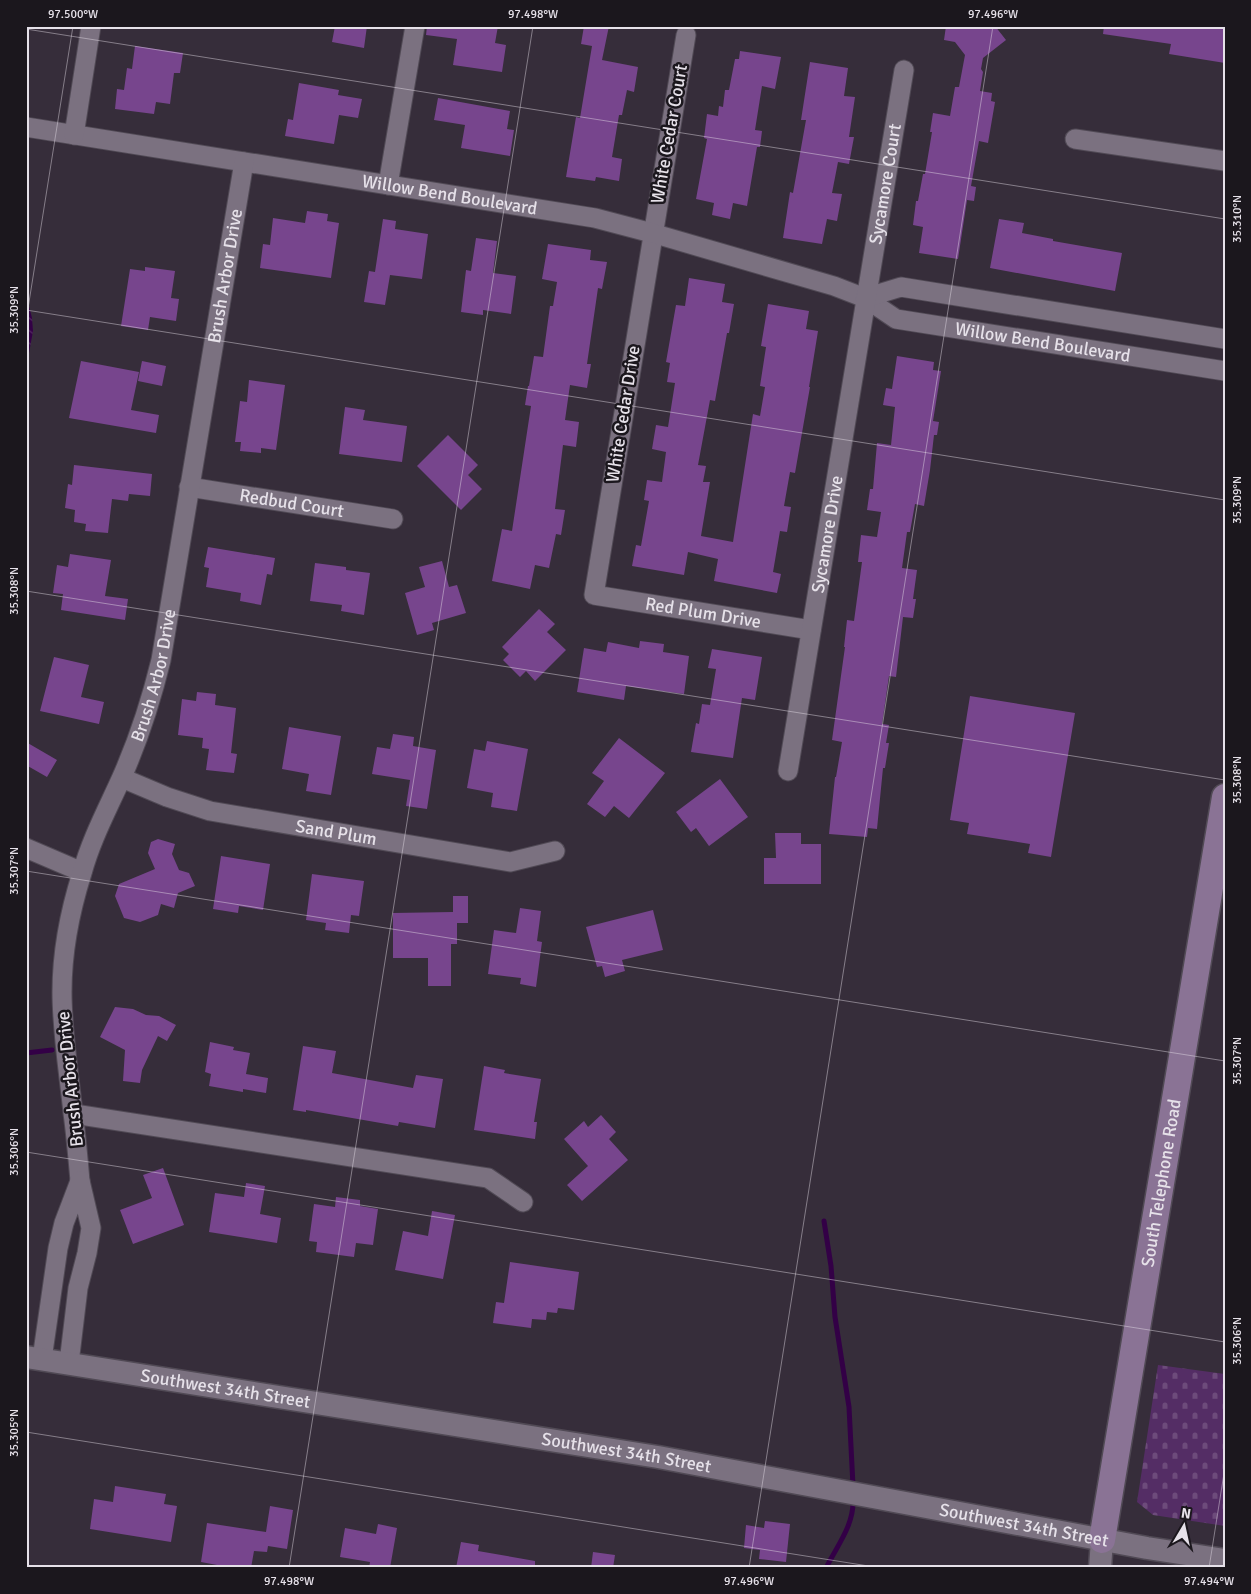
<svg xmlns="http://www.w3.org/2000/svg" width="1251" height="1594" font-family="Signika,sans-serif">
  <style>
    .cemetery { fill: url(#cemetery-stones) }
    .water { fill: url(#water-waves) }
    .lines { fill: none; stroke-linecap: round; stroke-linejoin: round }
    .stream { stroke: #330046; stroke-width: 5 }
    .building { fill: #77458d }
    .minor-casing { stroke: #514a55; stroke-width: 21 }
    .tertiary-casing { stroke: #514a55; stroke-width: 25 }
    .secondary-casing { stroke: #514a55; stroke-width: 29 }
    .minor { stroke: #7b7180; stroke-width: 19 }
    .tertiary { stroke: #7b7180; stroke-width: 22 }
    .secondary { stroke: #8a7395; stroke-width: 26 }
    .ticks { fill: none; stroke: #e6e1e9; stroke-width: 1; stroke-opacity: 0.45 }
    .labels { text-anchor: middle; stroke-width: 5; stroke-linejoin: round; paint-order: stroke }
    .street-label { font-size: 18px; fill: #e6e1e9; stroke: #1b171d }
    .neatline { fill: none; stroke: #e6e1e9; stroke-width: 2 }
    .ticks-label { font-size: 12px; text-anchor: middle; fill: #e6e1e9 }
  </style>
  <defs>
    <pattern id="cemetery-stones" width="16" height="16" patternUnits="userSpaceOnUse" patternTransform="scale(1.25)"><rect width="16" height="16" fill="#542d65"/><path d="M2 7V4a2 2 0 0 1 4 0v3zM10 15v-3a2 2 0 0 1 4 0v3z" fill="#6d4b7b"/></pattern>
    <pattern id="water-waves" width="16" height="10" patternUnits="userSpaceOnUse" patternTransform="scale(1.25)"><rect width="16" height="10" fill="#330046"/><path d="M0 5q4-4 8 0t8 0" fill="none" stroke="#512561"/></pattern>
  </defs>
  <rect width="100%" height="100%" fill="#362d3a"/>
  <!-- cemetery -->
  <path class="cemetery" d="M1158 1365 1225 1374V1526L1153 1515 1137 1502Z"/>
  <!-- water -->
  <path class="water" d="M26 294 32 318 33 331 26 370Z"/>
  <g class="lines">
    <!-- stream -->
    <path class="stream" d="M26 1053 52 1050
      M824 1221 831 1266 835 1317 849 1407 853 1486
      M826 1568C837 1546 854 1525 853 1500"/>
  </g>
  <!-- building -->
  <path class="building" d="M335 26H367L364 48 332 42Z
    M427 26H498L495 43 506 45 502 72 453 65 457 39 426 35Z
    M584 26H609L602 60 638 67 634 92 627 90 622 115H619L612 157 622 159 619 181 596 177 595 181 566 177 576 117 580 118 592 46 581 44Z
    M946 26H995L1006 40 983 58 981 69 983 72 980 91 992 93 991 101 995 102 988 143 979 141 971 186 976 187 974 201 967 200 958 259 919 253 923 227 913 225 916 201H918L923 174H925L932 132H930L933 113 950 116 955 87H959L965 55 955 42 944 40Z
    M1104 26H1225V63L1169 54 1171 44 1103 34Z
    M135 46 183 53 180 73H174L170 104 156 102 154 114 115 109 117 89 124 90 127 68 132 69Z
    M740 51 781 57 775 89 762 86 755 130 762 131 760 147H757L747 206 733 203 730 219 712 215 714 203 696 199 707 139 704 138 707 114 718 116 719 106 723 107 725 90H729L735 59H739Z
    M810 62 848 68 844 96 855 97 849 137H854L849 164 838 162 832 193 842 194 837 221 827 219 822 244 783 238 790 192 793 193 806 120H801Z
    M299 83 339 90 338 95 362 99 358 118 339 115 334 144 285 136 288 119 293 120Z
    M438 98 510 111 507 129 514 130 510 156 461 148 465 125 434 120Z
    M307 211 328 214 327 221 339 223 331 278 260 268 263 244 270 245 273 218 305 223Z
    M383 219 396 221 395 229 428 234 422 279 390 275 385 305 364 302 369 271 375 272Z
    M999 219 1024 223 1022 233 1053 239V241L1122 253 1115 291 990 268Z
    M476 238 497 241 493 273 516 276 511 314 483 310V315L461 312 466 270 471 271Z
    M548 244 591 250 590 260 607 262 602 289 598 288 587 364H591L587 388 570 385 565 420 579 422 576 447 563 445 555 509 565 510 561 535 556 534 549 568 535 565 530 589 492 581 502 529 512 531 531 406 525 405 528 386H529L534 356 543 357 550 306H553L557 282 542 279Z
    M145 267 175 271 171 298 179 299 176 321 150 317 148 330 121 326 130 269 145 271Z
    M689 278 725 284 722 302 734 304 729 333H727L715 401 710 400 698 465 706 466 703 482H710L701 536 733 542 753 414 760 416 765 387 760 386 766 347 761 346 768 304 809 311 806 329 818 331 809 387H810L795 473 790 472 784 506 791 507 787 532 780 531 773 572 781 574 777 593 714 581 718 559 688 552 684 575 632 566 636 545 641 546 649 501 644 500 647 480 662 482 666 452 652 449 656 425 668 427 675 383 667 382 670 363 666 362 676 305 685 306Z
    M897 356 934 362 933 370 941 371 933 421 939 422 937 435H934L930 470 924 506 915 504 910 532H907L902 568 917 570 913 599H916L913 618 903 617 896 677 889 676 882 724 889 725 886 743H889L885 768H883L877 829 868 828 867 837 829 834 835 777H836L842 742 832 740 845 647H844L847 620 854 621 862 562H858L861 535 877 537 881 512 867 510 870 489H873L877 443 891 445 895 407 883 405 886 388 892 389Z
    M81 361 139 372 131 410 159 415 156 433 69 418Z
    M142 361 166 366 162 386 138 381Z
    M249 380 285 385 276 450 261 448V453L240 451 241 442H235L240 401 247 402Z
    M345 407 365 410 363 420 407 426 402 462 339 454Z
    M448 435 478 465 468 475 482 489 461 510 417 466Z
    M74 465 152 474 150 496 129 494 128 501 112 499 108 533 85 531 86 524 74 522 75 510 65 508 68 484 72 485Z
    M208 547 275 558 272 575 267 574 261 605 240 601 241 593 206 587 209 568 204 567Z
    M70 554 111 560 105 596 128 599 125 620 61 610 63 594 53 593 57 565 68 567Z
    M442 561 449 587 457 585 466 613 432 623 434 630 417 635 405 593 425 587 419 567Z
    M315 563 346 567V570L370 573 364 615 341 611 342 605 310 601Z
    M539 609 555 624 547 632 566 650 535 681 526 671 520 677 503 660 509 654 502 647Z
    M640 641 664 644 663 652 689 656 684 694 626 686 624 700 577 692 584 648 606 652 608 642 639 648Z
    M712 649 762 657 755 700 742 698 733 758 691 752 696 723 699 724 702 704 710 705 716 669 708 668Z
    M54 657 89 665 81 697 104 702 99 724 40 711Z
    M197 692 216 694 215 705 236 708 231 753 237 754 234 773 206 770 209 749 202 748 203 738 178 735 182 699 196 701Z
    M970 696 1075 713 1051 857 1028 853 1030 844 967 834 969 823 950 820Z
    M289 727 341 736 331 795 306 791 309 774 282 769Z
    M393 734 414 737 413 746 436 750 427 809 406 806 410 780 372 774 377 747 390 749Z
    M619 738 665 773 629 818 614 806 605 817 587 804 604 781 592 773Z
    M487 741 528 749 517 811 491 807 493 793 467 788 474 749 485 751Z
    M26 742 57 760 47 777 26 765Z
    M720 779 748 817 709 846 696 828 691 832 676 812Z
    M775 833H801V844H821V884H764V858H776Z
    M158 839 175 844 172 854 179 870 189 873 195 886 178 893 174 908 161 904 158 915 140 922 124 918 115 896 119 884 155 869 148 853 151 842Z
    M221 856 270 864 263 910 239 906 238 913 213 909Z
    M312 874 364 881 359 916 351 915 349 933 325 930 326 923 306 920Z
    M453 896H468V923H457V944H451V986H428V958H393V913L453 912Z
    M520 908 541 911 537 941 542 942 536 987 520 984 521 978 488 974 494 930 516 933Z
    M653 910 663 950 622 960 625 971 605 977 602 966 597 967 586 927Z
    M115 1007 133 1009 146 1015 159 1016 176 1025 167 1041 158 1036 142 1070 140 1083 123 1081 125 1050 100 1037Z
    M210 1042 234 1047 233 1050 250 1053 246 1074 268 1078 266 1093 243 1089V1092L209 1086 211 1074 205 1072Z
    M303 1046 336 1051 332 1073 413 1088 416 1075 443 1079 435 1128 399 1122 398 1126 306 1110V1112L293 1110Z
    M484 1066 505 1070 504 1073 541 1079 534 1122H537L535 1139 474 1130Z
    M601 1115 616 1132 609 1139 628 1160 582 1201 567 1185 588 1166 564 1139 584 1121 588 1127Z
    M163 1168 184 1225 133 1244 120 1210 152 1198 143 1175Z
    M246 1183 265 1186 260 1214 281 1218 277 1243 209 1232 215 1193 244 1197Z
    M336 1197 360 1200V1206L378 1209 373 1245 356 1243 354 1257 316 1252 317 1242 309 1241 314 1204 335 1207Z
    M432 1211 455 1215 443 1279 395 1270 403 1231 428 1236Z
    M510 1262 579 1272 574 1310 558 1308 557 1313 547 1312 546 1320 532 1319 531 1328 493 1323 496 1302 504 1303Z
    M115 1486 166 1494 164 1504 177 1506 171 1542 90 1529 94 1499 113 1502Z
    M270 1506 293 1510 287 1549 268 1546 267 1552 254 1551 251 1568H233L201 1562 207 1523 266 1532Z
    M765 1521 790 1524 786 1562 759 1559 760 1550 744 1548 746 1525 764 1528Z
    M378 1524 397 1528 390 1568H369L370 1562 340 1557 345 1528 376 1534Z
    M461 1542 479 1545 478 1551 535 1561V1568H456Z
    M593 1552 615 1555 613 1568H591Z"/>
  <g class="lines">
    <!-- minor casing -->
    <g class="minor-casing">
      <g id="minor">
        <path id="s1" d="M686 35 594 595 811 630"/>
        <path id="s2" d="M26 127 595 218 652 233 834 286 865 298 896 319 1225 371"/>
        <path d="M74 135 91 26"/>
        <path d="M1075 139 1225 161"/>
        <path d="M388 185 415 26"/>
        <path d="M865 298 901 287 1225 339"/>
        <path id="s3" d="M189 487 393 519"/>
        <path id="s4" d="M788 771 904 70"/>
        <path id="s5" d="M122 778 167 797 210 811 510 862 555 851"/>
        <path d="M26 848 82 872"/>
        <path d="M74 1114 488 1178 523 1202"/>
        <path id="s6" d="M80 1181C78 1158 76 1135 73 1113 69 1073 62 1033 62 992 62 952 70 911 82 873 91 840 107 810 121 779 138 741 151 701 161 660L244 162"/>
        <path d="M42 1359 58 1248 64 1223 80 1181 91 1228 87 1253 78 1288 69 1363"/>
      </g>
    </g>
    <!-- tertiary casing -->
    <g class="tertiary-casing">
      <g id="tertiary">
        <path id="s7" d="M26 1357 658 1457 1147 1548 1225 1560"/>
        <path d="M1100 1568 1102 1540"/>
      </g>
    </g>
    <!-- secondary casing -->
    <g class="secondary-casing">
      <g id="secondary">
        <path id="s8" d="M1102 1540 1225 797"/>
      </g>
    </g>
    <!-- minor -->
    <use href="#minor" class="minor"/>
    <!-- tertiary -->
    <use href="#tertiary" class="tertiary"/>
    <!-- secondary -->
    <use href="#secondary" class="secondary"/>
  </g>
  <!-- ticks -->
  <path class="ticks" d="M26 29 1225 219M26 310 1225 500M26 321 73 26M26 591 1225 780M26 871 1225 1061M26 1152 1225 1342M26 1432 881 1568M289 1568 533 26M749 1568 993 26M1209 1568 1225 1467"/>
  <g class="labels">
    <!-- street labels -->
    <g class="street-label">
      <text transform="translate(669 134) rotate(-80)" y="6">White Cedar Court</text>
      <text dy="6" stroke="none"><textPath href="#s4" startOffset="595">Sycamore Court</textPath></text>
      <text dy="6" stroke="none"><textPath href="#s2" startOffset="429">Willow Bend Boulevard</textPath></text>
      <text dy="6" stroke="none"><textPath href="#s6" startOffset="928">Brush Arbor Drive</textPath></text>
      <text dy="6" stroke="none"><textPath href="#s2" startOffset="1044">Willow Bend Boulevard</textPath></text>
      <text transform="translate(623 414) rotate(-81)" y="6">White Cedar Drive</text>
      <text dy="6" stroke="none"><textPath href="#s3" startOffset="104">Redbud Court</textPath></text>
      <text dy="6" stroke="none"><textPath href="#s4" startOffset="240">Sycamore Drive</textPath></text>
      <text dy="6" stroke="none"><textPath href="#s1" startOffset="678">Red Plum Drive</textPath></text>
      <text dy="6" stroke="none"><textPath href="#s6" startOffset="522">Brush Arbor Drive</textPath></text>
      <text dy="6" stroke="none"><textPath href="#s5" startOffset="222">Sand Plum</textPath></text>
      <text transform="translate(70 1079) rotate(-96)" y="6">Brush Arbor Drive</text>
      <text dy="6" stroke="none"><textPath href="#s8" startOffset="362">South Telephone Road</textPath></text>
      <text dy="6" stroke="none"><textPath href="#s7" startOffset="202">Southwest 34th Street</textPath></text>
      <text dy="6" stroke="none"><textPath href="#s7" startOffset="608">Southwest 34th Street</textPath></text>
      <text dy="6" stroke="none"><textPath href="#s7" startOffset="1012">Southwest 34th Street</textPath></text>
    </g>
  </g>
  <!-- border -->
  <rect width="1251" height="1594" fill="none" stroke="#1b171d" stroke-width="55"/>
  <!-- north arrow -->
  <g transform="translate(1184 1526) rotate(9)" stroke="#1b171d" stroke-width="4" paint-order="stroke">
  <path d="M0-4L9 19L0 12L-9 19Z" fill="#e6e1e9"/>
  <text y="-8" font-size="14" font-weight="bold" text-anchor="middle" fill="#e6e1e9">N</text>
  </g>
  <rect x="28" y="28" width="1196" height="1538" class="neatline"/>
  <g class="ticks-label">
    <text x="73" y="18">97.500°W</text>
    <text x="533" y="18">97.498°W</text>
    <text x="993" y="18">97.496°W</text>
    <text transform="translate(1237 219) rotate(-90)" y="4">35.310°N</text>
    <text transform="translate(14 310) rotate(-90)" y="4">35.309°N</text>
    <text transform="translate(1237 500) rotate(-90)" y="4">35.309°N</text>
    <text transform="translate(14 591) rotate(-90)" y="4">35.308°N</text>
    <text transform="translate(1237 780) rotate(-90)" y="4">35.308°N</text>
    <text transform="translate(14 871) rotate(-90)" y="4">35.307°N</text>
    <text transform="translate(1237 1061) rotate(-90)" y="4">35.307°N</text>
    <text transform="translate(14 1152) rotate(-90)" y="4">35.306°N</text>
    <text transform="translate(1237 1341) rotate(-90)" y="4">35.306°N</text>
    <text transform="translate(14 1433) rotate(-90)" y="4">35.305°N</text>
    <text x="289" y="1585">97.498°W</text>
    <text x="749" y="1585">97.496°W</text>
    <text x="1209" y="1585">97.494°W</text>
  </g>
</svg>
